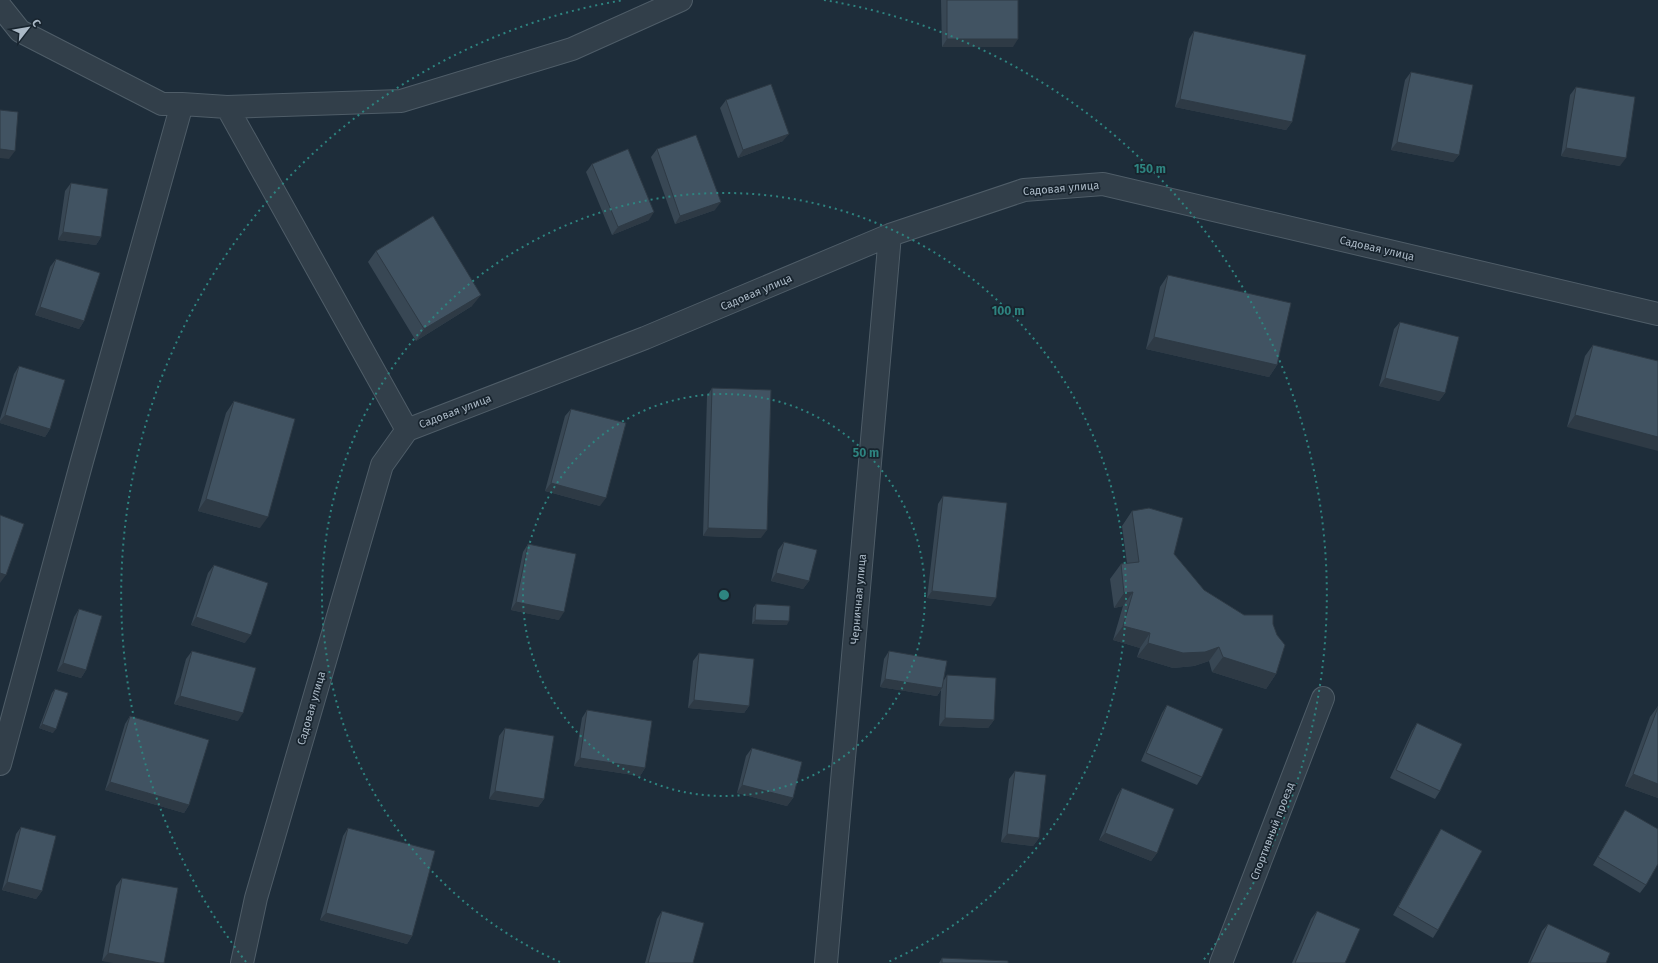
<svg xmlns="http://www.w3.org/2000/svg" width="1658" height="963" font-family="'Fira Sans',sans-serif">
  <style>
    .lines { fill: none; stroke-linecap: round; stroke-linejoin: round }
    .minor-casing { stroke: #4f5d68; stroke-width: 24 }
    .minor { stroke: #323f4a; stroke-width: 22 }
    .wall { fill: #384754 }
    .shaded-wall { fill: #2e3a45 }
    .building { fill: #415362; stroke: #2e3a45 }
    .ring { fill: none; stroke: #2e8480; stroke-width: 2; stroke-dasharray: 2 4 }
    .labels { text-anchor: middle; stroke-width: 3.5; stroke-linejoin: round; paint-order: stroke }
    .street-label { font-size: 11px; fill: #acbac7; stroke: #18242e }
    .centre { fill: #2e8480; stroke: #18242e; stroke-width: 2 }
    .ring-label { font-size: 12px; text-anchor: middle; font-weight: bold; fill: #2e8480; stroke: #18242e; stroke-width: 3.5; stroke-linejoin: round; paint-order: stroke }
  </style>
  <rect width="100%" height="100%" fill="#1e2d3a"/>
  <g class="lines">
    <!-- minor casing -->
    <g class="minor-casing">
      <path id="minor" d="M0 6 20 31 162 104H182L227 107 401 101 572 49 681 0
        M227 107 407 430
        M0 764 82 461 182 104
        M242 963 256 898 382 465 407 430 645 338 890 235 1024 190 1103 184 1658 314
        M826 963 890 235
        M1221 963 1323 698"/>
    </g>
    <!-- minor -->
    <use href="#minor" class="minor"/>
  </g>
  <!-- wall -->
  <path class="wall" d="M941 0H1018L1013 47H942Z
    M1194 31 1292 122 1286 130 1175 107 1189 39Z
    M1411 72 1459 155 1453 162 1391 150 1405 80Z
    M1576 87 1620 166 1561 156 1570 95Z
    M726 100 783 141 738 158 720 108Z
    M657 149 715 210 675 224 651 157Z
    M592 164 649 220 612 235 586 172Z
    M71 183 101 237 96 245 58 240 65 191Z
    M376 251 472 306 416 341 368 262Z
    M56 259 84 321 79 329 35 315 50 267Z
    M1168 275 1277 365 1269 377 1146 349 1160 287Z
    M1400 322 1445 393 1439 401 1379 386 1394 329Z
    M1593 345 1658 361 1567 427 1585 356Z
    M19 366 50 429 45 437 0 423V419L14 374Z
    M712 388 761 538 703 536 707 396Z
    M234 401 260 528 198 511 226 413Z
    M571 409 600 506 545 491 565 416Z
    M943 496 991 606 927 598 938 504Z
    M1132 511 1174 554 1204 590 1244 615 1273 624 1276 674 1266 689 1212 672 1209 661 1194 666 1173 668 1137 657 1140 648 1113 640 1123 606 1114 608 1110 579 1121 564 1127 563 1122 526Z
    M784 542 809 581 803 589 771 581 778 550Z
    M528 544 559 620 511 610 523 552Z
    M214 565 245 643 191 625 208 573Z
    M756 604 787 625 752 624 753 608Z
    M79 609 86 670 81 678 57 671 74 617Z
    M192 651 238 721 174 704 186 659Z
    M889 651 944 680 947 675 994 720 988 728 939 726 941 690 937 696 880 687 884 659Z
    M699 653 749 706 744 713 688 708 693 661Z
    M55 689 53 733 39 728 52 693Z
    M1167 705 1202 777 1197 785 1141 761 1162 713Z
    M1658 706V798L1625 786 1650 717Z
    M587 710 645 768 640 776 574 766 582 718Z
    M130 716 189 805 184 813 105 790 125 724Z
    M1417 723 1440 791 1435 799 1390 778 1412 731Z
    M505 728 544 799 538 807 489 799 499 736Z
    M752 748 793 798 787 806 737 793 746 756Z
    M1015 771 1039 838 1033 846 1001 842 1009 779Z
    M1122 788 1157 853 1151 861 1099 840 1117 796Z
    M1625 810 1646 885 1640 893 1593 865 1620 818Z
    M21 827 42 891 36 899 2 890 16 834Z
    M348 828 412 936 407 944 320 920 343 836Z
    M1441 829 1438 930 1433 938 1393 915 1436 837Z
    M122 878 164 963 102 961 116 886Z
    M662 911 693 963H645L657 919Z
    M1317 911 1345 963H1292L1311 919Z
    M1548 924 1606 963H1528L1542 931Z
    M942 958 1008 963H939Z"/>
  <!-- shaded-wall -->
  <path class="shaded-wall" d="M947 39H1018L1013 47H942Z
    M1180 99 1292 122 1286 130 1175 107Z
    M789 134 783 141 738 158 743 150Z
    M1397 142 1459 155 1453 162 1391 150Z
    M1566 148 1626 158 1620 166 1561 156Z
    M0 149 15 151 9 159 0 158Z
    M721 202 715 210 675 224 680 216Z
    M654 212 649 220 612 235 618 227Z
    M63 232 101 237 96 245 58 240Z
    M481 295 472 306 416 341 424 329Z
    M40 307 84 321 79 329 35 315Z
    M1154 337 1277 365 1269 377 1146 349Z
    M1385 378 1445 393 1439 401 1379 386Z
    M5 415 50 429 45 437 0 423V421Z
    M1575 415 1658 437V451L1567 427Z
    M551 483 606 498 600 506 545 491Z
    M206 499 268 517 260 528 198 511Z
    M708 528 767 530 761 538 703 536Z
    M0 573 6 575 0 583Z
    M776 573 809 581 803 589 771 581Z
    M932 591 996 598 991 606 927 598Z
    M1133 592 1123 606 1114 608 1124 593Z
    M516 602 564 612 559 620 511 610Z
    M196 617 251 635 245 643 191 625Z
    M755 620 789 621 787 625 752 624Z
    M1123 626 1150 633 1140 648 1113 640Z
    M1148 643 1219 647 1209 661 1194 666 1173 668 1137 657Z
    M1223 657 1276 674 1266 689 1212 672Z
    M63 663 86 670 81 678 57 671Z
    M885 679 942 688 937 696 880 687Z
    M180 696 243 713 238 721 174 704Z
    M694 700 749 706 744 713 688 708Z
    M945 718 994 720 988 728 939 726Z
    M42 724 56 729 53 733 39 728Z
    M580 758 645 768 640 776 574 766Z
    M1633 774 1658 784V798L1625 786Z
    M110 782 189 805 184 813 105 790Z
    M742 785 793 798 787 806 737 793Z
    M495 791 544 799 538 807 489 799Z
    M1105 833 1157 853 1151 861 1099 840Z
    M1007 834 1039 838 1033 846 1001 842Z
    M7 882 42 891 36 899 2 890Z
    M326 913 412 936 407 944 320 920Z
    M108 953 160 963H113L102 961Z"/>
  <!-- building -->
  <path class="building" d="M947 0H1018V39H947Z
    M1194 31 1306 55 1292 122 1180 99Z
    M1411 72 1473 85 1459 155 1397 142Z
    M771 84 789 134 743 150 726 100Z
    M1576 87 1635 97 1626 158 1566 148Z
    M0 110 18 112 15 151 0 149Z
    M696 135 721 202 680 216 657 149Z
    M628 149 654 212 618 227 592 164Z
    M71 183 108 189 101 237 63 232Z
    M433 216 481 295 424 329 376 251Z
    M56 259 100 273 84 321 40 307Z
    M1168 275 1291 303 1277 365 1154 337Z
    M1400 322 1459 337 1445 393 1385 378Z
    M1593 345 1658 361V437L1575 415Z
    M19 366 65 380 50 429 5 415Z
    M712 388 771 390 767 530 708 528Z
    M234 401 295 419 268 517 206 499Z
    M571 409 626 423 606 498 551 483Z
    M943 496 1007 503 996 598 932 591Z
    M1149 508 1183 518 1174 554 1204 590 1244 615H1273V624L1277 635 1285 645 1276 674 1223 657 1219 647 1205 652 1183 653 1148 643 1150 633 1123 626 1133 592 1124 593 1121 564 1139 562 1132 511Z
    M0 515 24 524 6 575 0 573Z
    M784 542 817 550 809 581 776 573Z
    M528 544 576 554 564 612 516 602Z
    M214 565 268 583 251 635 196 617Z
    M756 604 790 606 789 621 755 620Z
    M79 609 102 616 86 670 63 663Z
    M192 651 256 668 243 713 180 696Z
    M889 651 947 661 942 688 885 679Z
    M699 653 754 659 749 706 694 700Z
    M947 675 996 678 994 720 945 718Z
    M55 689 68 693 56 729 42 724Z
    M1167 705 1223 729 1202 777 1146 753Z
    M1658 707V784L1633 774Z
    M587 710 652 721 645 768 580 758Z
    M130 716 209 740 189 805 110 782Z
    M1417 723 1462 744 1440 791 1396 770Z
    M505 728 554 736 544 799 495 791Z
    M752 748 802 762 793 798 742 785Z
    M1015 771 1046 775 1039 838 1007 834Z
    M1122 788 1174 809 1157 853 1105 833Z
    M1625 810 1658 829V864L1646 885 1598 857Z
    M21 827 56 836 42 891 7 882Z
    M348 828 435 851 412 936 326 913Z
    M1441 829 1482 851 1438 930 1398 907Z
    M122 878 178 888 164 963H160L108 953Z
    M662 911 704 923 693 963H648Z
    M1317 911 1360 929 1345 963H1295Z
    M1548 924 1610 953 1606 963H1530Z
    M942 958 1008 961V963H942Z"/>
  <!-- distance rings -->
  <g class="ring">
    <circle cx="724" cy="595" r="201"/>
    <path d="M560 962A402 402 0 1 1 888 962"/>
    <path d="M246 962A603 603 0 0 1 624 0M824 0A603 603 0 0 1 1202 962"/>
  </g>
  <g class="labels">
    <!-- street labels -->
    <g class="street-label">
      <text transform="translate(1061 188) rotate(-5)" y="4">Садовая улица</text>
      <text transform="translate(1377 248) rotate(13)" y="4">Садовая улица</text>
      <text transform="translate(756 292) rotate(-23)" y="4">Садовая улица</text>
      <text transform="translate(455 411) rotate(-21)" y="4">Садовая улица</text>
      <text transform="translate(858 599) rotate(-85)" y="4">Черничная улица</text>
      <text transform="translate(311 708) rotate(-74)" y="4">Садовая улица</text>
      <text transform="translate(1272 831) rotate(-69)" y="4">Спортивный проезд</text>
    </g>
  </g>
  <circle cx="724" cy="595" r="6" class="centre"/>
  <g class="ring-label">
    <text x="1150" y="173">150 m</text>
    <text x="1008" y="315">100 m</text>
    <text x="866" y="457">50 m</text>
  </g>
  <!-- north arrow -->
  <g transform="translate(28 28) rotate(59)" stroke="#18242e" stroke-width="3" paint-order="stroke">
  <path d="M0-3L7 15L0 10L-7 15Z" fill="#acbac7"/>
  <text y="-6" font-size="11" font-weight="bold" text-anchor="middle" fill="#acbac7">С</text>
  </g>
</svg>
